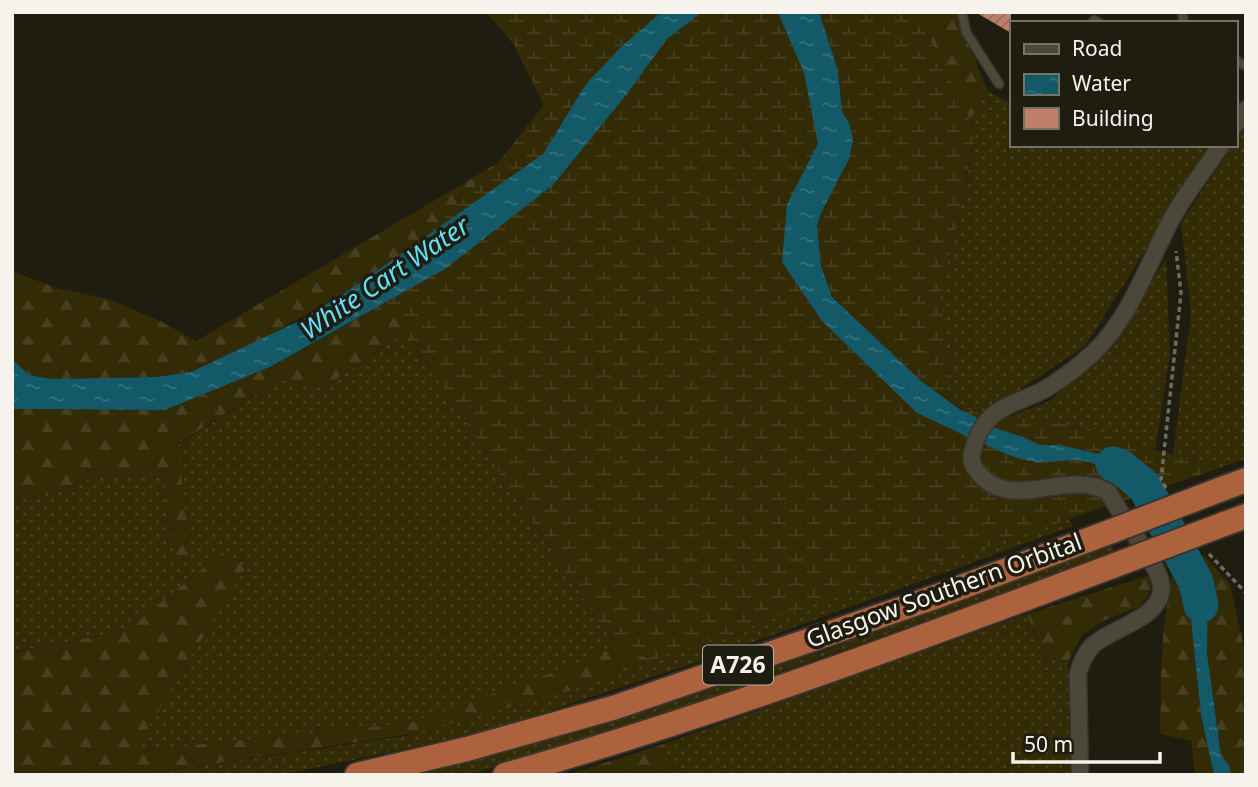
<svg xmlns="http://www.w3.org/2000/svg" width="1258" height="787" font-family="'Noto Sans',sans-serif">
  <style>
    .grass { fill: url(#grass-dots) }
    .forest { fill: url(#forest-firs) }
    .wetland { fill: url(#wetland-marsh) }
    .water { fill: url(#water-ripples) }
    .lines { fill: none; stroke-linecap: round; stroke-linejoin: round }
    .river { stroke: #135968; stroke-width: 35 }
    .building { fill: url(#building-hatch) }
    .service-casing { stroke: #383530; stroke-width: 11 }
    .minor-casing { stroke: #383530; stroke-width: 19 }
    .trunk-casing { stroke: #383530; stroke-width: 28 }
    .path { stroke: #6e6b61; stroke-width: 3.5; stroke-dasharray: 5 3.5; stroke-linecap: butt }
    .service { stroke: #4b483a; stroke-width: 8 }
    .minor { stroke: #4b483a; stroke-width: 16 }
    .trunk { stroke: #ac623d; stroke-width: 24 }
    .trunk-bridge-casing { stroke: #383530; stroke-width: 28; stroke-linecap: butt }
    .trunk-bridge { stroke: #ac623d; stroke-width: 24 }
    .labels { text-anchor: middle; stroke-width: 7; stroke-linejoin: round; paint-order: stroke }
    .shield { fill: #1f1c10; stroke: #b5b2a9; stroke-width: 2 }
    .shield-label { font-size: 23px; font-weight: bold; fill: #f5f3eb }
    .street-label { font-size: 24px; fill: #f5f3eb; stroke: #1f1c10 }
    .water-label { font-size: 26px; font-style: italic; fill: #63dffc; stroke: #1f1c10 }
  </style>
  <defs>
    <pattern id="grass-dots" width="8" height="8" patternUnits="userSpaceOnUse" patternTransform="scale(1.75)"><rect width="8" height="8" fill="#332a06"/><path d="M2 2h.1M6 6h.1" fill="none" stroke="#473f1e" stroke-width="1.8" stroke-linecap="round"/></pattern>
    <pattern id="forest-firs" width="22" height="20" patternUnits="userSpaceOnUse" patternTransform="scale(1.75)"><rect width="22" height="20" fill="#332a06"/><path d="M5 1l3.5 6h-7zM16 11l3.5 6h-7z" fill="#473f1e"/></pattern>
    <pattern id="wetland-marsh" width="20" height="14" patternUnits="userSpaceOnUse" patternTransform="scale(1.75)"><rect width="20" height="14" fill="#332a06"/><path d="M1 5h8M5 5V1M11 12h8M15 12V8" fill="none" stroke="#473f1e"/></pattern>
    <pattern id="water-ripples" width="26" height="14" patternUnits="userSpaceOnUse" patternTransform="scale(1.75)"><rect width="26" height="14" fill="#135968"/><path d="M2 4q2-2 4 0t4 0M15 11q2-2 4 0t4 0" fill="none" stroke="#36717e"/></pattern>
    <pattern id="building-hatch" width="6" height="6" patternUnits="userSpaceOnUse" patternTransform="scale(1.75)"><rect width="6" height="6" fill="#bf7e69"/><path d="M-1 1l2-2M0 6l6-6M5 7l2-2" fill="none" stroke="#966b5d"/></pattern>
  </defs>
  <rect width="100%" height="100%" fill="#1f1c10"/>
  <!-- grass -->
  <path class="grass" d="M988 91 1011 104V145H1088L1095 149 1098 145H1211L1086 345 987 412 958 408 943 396 952 379 940 299 976 133 970 121Z
    M1246 124V459L1220 468 1173 455 1191 313 1181 223 1232 145H1235V140Z
    M1166 258 1170 354 1155 450 1056 422 1011 416 1050 401 1112 347Z
    M406 332 614 644 1069 519 1073 526 710 658 485 732 281 775H138L411 735 410 723 134 751 222 554 126 631 12 652V497L40 499 99 475 163 472 175 559C179 521 186 483 176 446L279 380 323 388Z
    M1111 543 1115 553 641 722 478 772 464 775H412L581 732 824 651Z
    M1027 614 1044 658 1068 662 1070 775H676L664 744Z"/>
  <!-- forest -->
  <path class="forest" d="M486 12H560L586 84 501 184 354 287 267 337 191 372 156 377 53 379 29 375 12 359V271L57 288 112 300 162 322 196 341 498 163 544 105 513 43Z
    M917 12H956L988 91 970 121Z
    M445 269 451 295 406 332 323 388 279 380 176 445 180 462 190 557 175 559 163 472 99 475 40 499 12 497V409L165 410 271 367Z
    M1107 506 652 660 569 691 411 734 138 775H12V652L126 631 222 553 245 568 134 751 409 723 543 676 642 636Z
    M1204 555 1230 585 1246 656V775H1231L1229 765 1221 756 1207 653 1208 581 1193 560Z
    M1181 565 1187 581 1201 715 1214 775H1195L1191 741 1160 734C1161 694 1160 652 1166 612 1168 597 1173 584 1171 568Z
    M1153 574 1149 595 1139 607 1103 621 1082 635 1068 662 1044 658 1027 614Z
    M664 744 676 775H566Z"/>
  <!-- wetland -->
  <path class="wetland" d="M502 12H917L976 132 940 299 952 379 938 405 1056 422 1220 468 652 660 614 644 376 287 498 163 544 105 513 43Z"/>
  <!-- water -->
  <path class="water" d="M662 12H702L667 39 626 95 553 185 445 269 270 367 165 410 12 409V359L29 375 53 379 156 377 191 372 299 321 354 287 543 154 586 84 622 46Z
    M778 12H819L838 71 842 112 849 123 853 139 849 159 821 213 817 226 821 266 832 297 921 381 962 411 981 419 968 437 917 413 822 321 782 262 787 204 818 144 804 73Z
    M989 426 1023 437 1040 445H1060L1125 460 1144 473 1153 491 1139 495C1127 478 1096 460 1074 460 1058 461 1040 464 1025 460 1009 456 993 449 979 441Z
    M1193 560 1208 581 1207 653 1221 756 1229 765 1231 775H1214L1201 715 1187 581 1181 565Z"/>
  <g class="lines">
    <!-- river -->
    <path class="river" d="M1113 464 1121 467 1145 487 1196 582 1201 605"/>
  </g>
  <!-- building -->
  <path class="building" d="M975 12H1011V33Z"/>
  <g class="lines">
    <!-- service casing -->
    <g class="service-casing">
      <path id="service" d="M962 12 966 32 999 84
        M1182 12 1184 23
        M1094 20 1099 23
        M1235 60 1246 66"/>
    </g>
    <!-- minor casing -->
    <g class="minor-casing">
      <path id="minor" d="M1235 125 1246 109
        M1080 775 1078 673C1082 662 1085 653 1093 645 1115 625 1176 616 1158 574 1154 564 1147 555 1142 546 1130 528 1119 510 1108 492 1066 467 1007 517 975 468 969 460 972 452 975 443 989 401 1020 406 1052 385 1066 376 1081 364 1093 353 1130 318 1148 264 1171 220 1185 194 1205 170 1221 145"/>
    </g>
    <!-- trunk casing -->
    <g class="trunk-casing">
      <path id="trunk" d="M1219 490 1246 480
        M1224 524 1246 516
        M357 775 467 749 616 707 935 597 1112 531
        M505 775C716 715 921 638 1126 561"/>
    </g>
    <!-- path -->
    <path class="path" d="M1166 488 1161 480 1181 293 1176 251
      M1209 554 1246 593"/>
    <!-- service -->
    <use href="#service" class="service"/>
    <!-- minor -->
    <use href="#minor" class="minor"/>
    <!-- trunk -->
    <use href="#trunk" class="trunk"/>
    <!-- trunk-bridge casing -->
    <g class="trunk-bridge-casing">
      <path id="trunk-bridge" d="M1112 531 1219 490
        M1126 561 1224 524"/>
    </g>
    <!-- trunk-bridge -->
    <use href="#trunk-bridge" class="trunk-bridge"/>
  </g>
  <g class="labels">
    <!-- shield labels -->
    <rect class="shield" x="703" y="645.5" width="70" height="39" rx="5"/>
    <g class="shield-label">
      <text x="738" y="673">A726</text>
    </g>
    <!-- street labels -->
    <g class="street-label">
      <text transform="translate(944 591) rotate(-20)" y="8">Glasgow Southern Orbital</text>
    </g>
    <!-- water labels -->
    <g class="water-label">
      <text transform="translate(385 278) rotate(-34)" y="9">White Cart Water</text>
    </g>
  </g>
  <!-- border -->
  <rect width="1258" height="787" fill="none" stroke="#f5f3eb" stroke-width="28"/>
  <!-- legend -->
  <rect x="1010" y="21" width="228" height="126" fill="#1f1c10" stroke="#757268" stroke-width="2"/>
  <rect x="1024" y="44" width="35" height="10" fill="#4b483a" stroke="#757268" stroke-width="2"/>
  <text x="1072" y="56" font-size="21" fill="#f5f3eb">Road</text>
  <rect x="1024" y="74" width="35" height="21" fill="url(#water-ripples)" stroke="#757268" stroke-width="2"/>
  <text x="1072" y="91" font-size="21" fill="#f5f3eb">Water</text>
  <rect x="1024" y="108" width="35" height="21" fill="#bf7e69" stroke="#757268" stroke-width="2"/>
  <text x="1072" y="126" font-size="21" fill="#f5f3eb">Building</text>
  <!-- scale -->
  <path d="M1013 752v10h147v-10" fill="none" stroke="#f5f3eb" stroke-width="3.5"/>
  <text x="1024" y="752" font-size="21" fill="#f5f3eb" stroke="#1f1c10" stroke-width="5" paint-order="stroke">50 m</text>
</svg>
